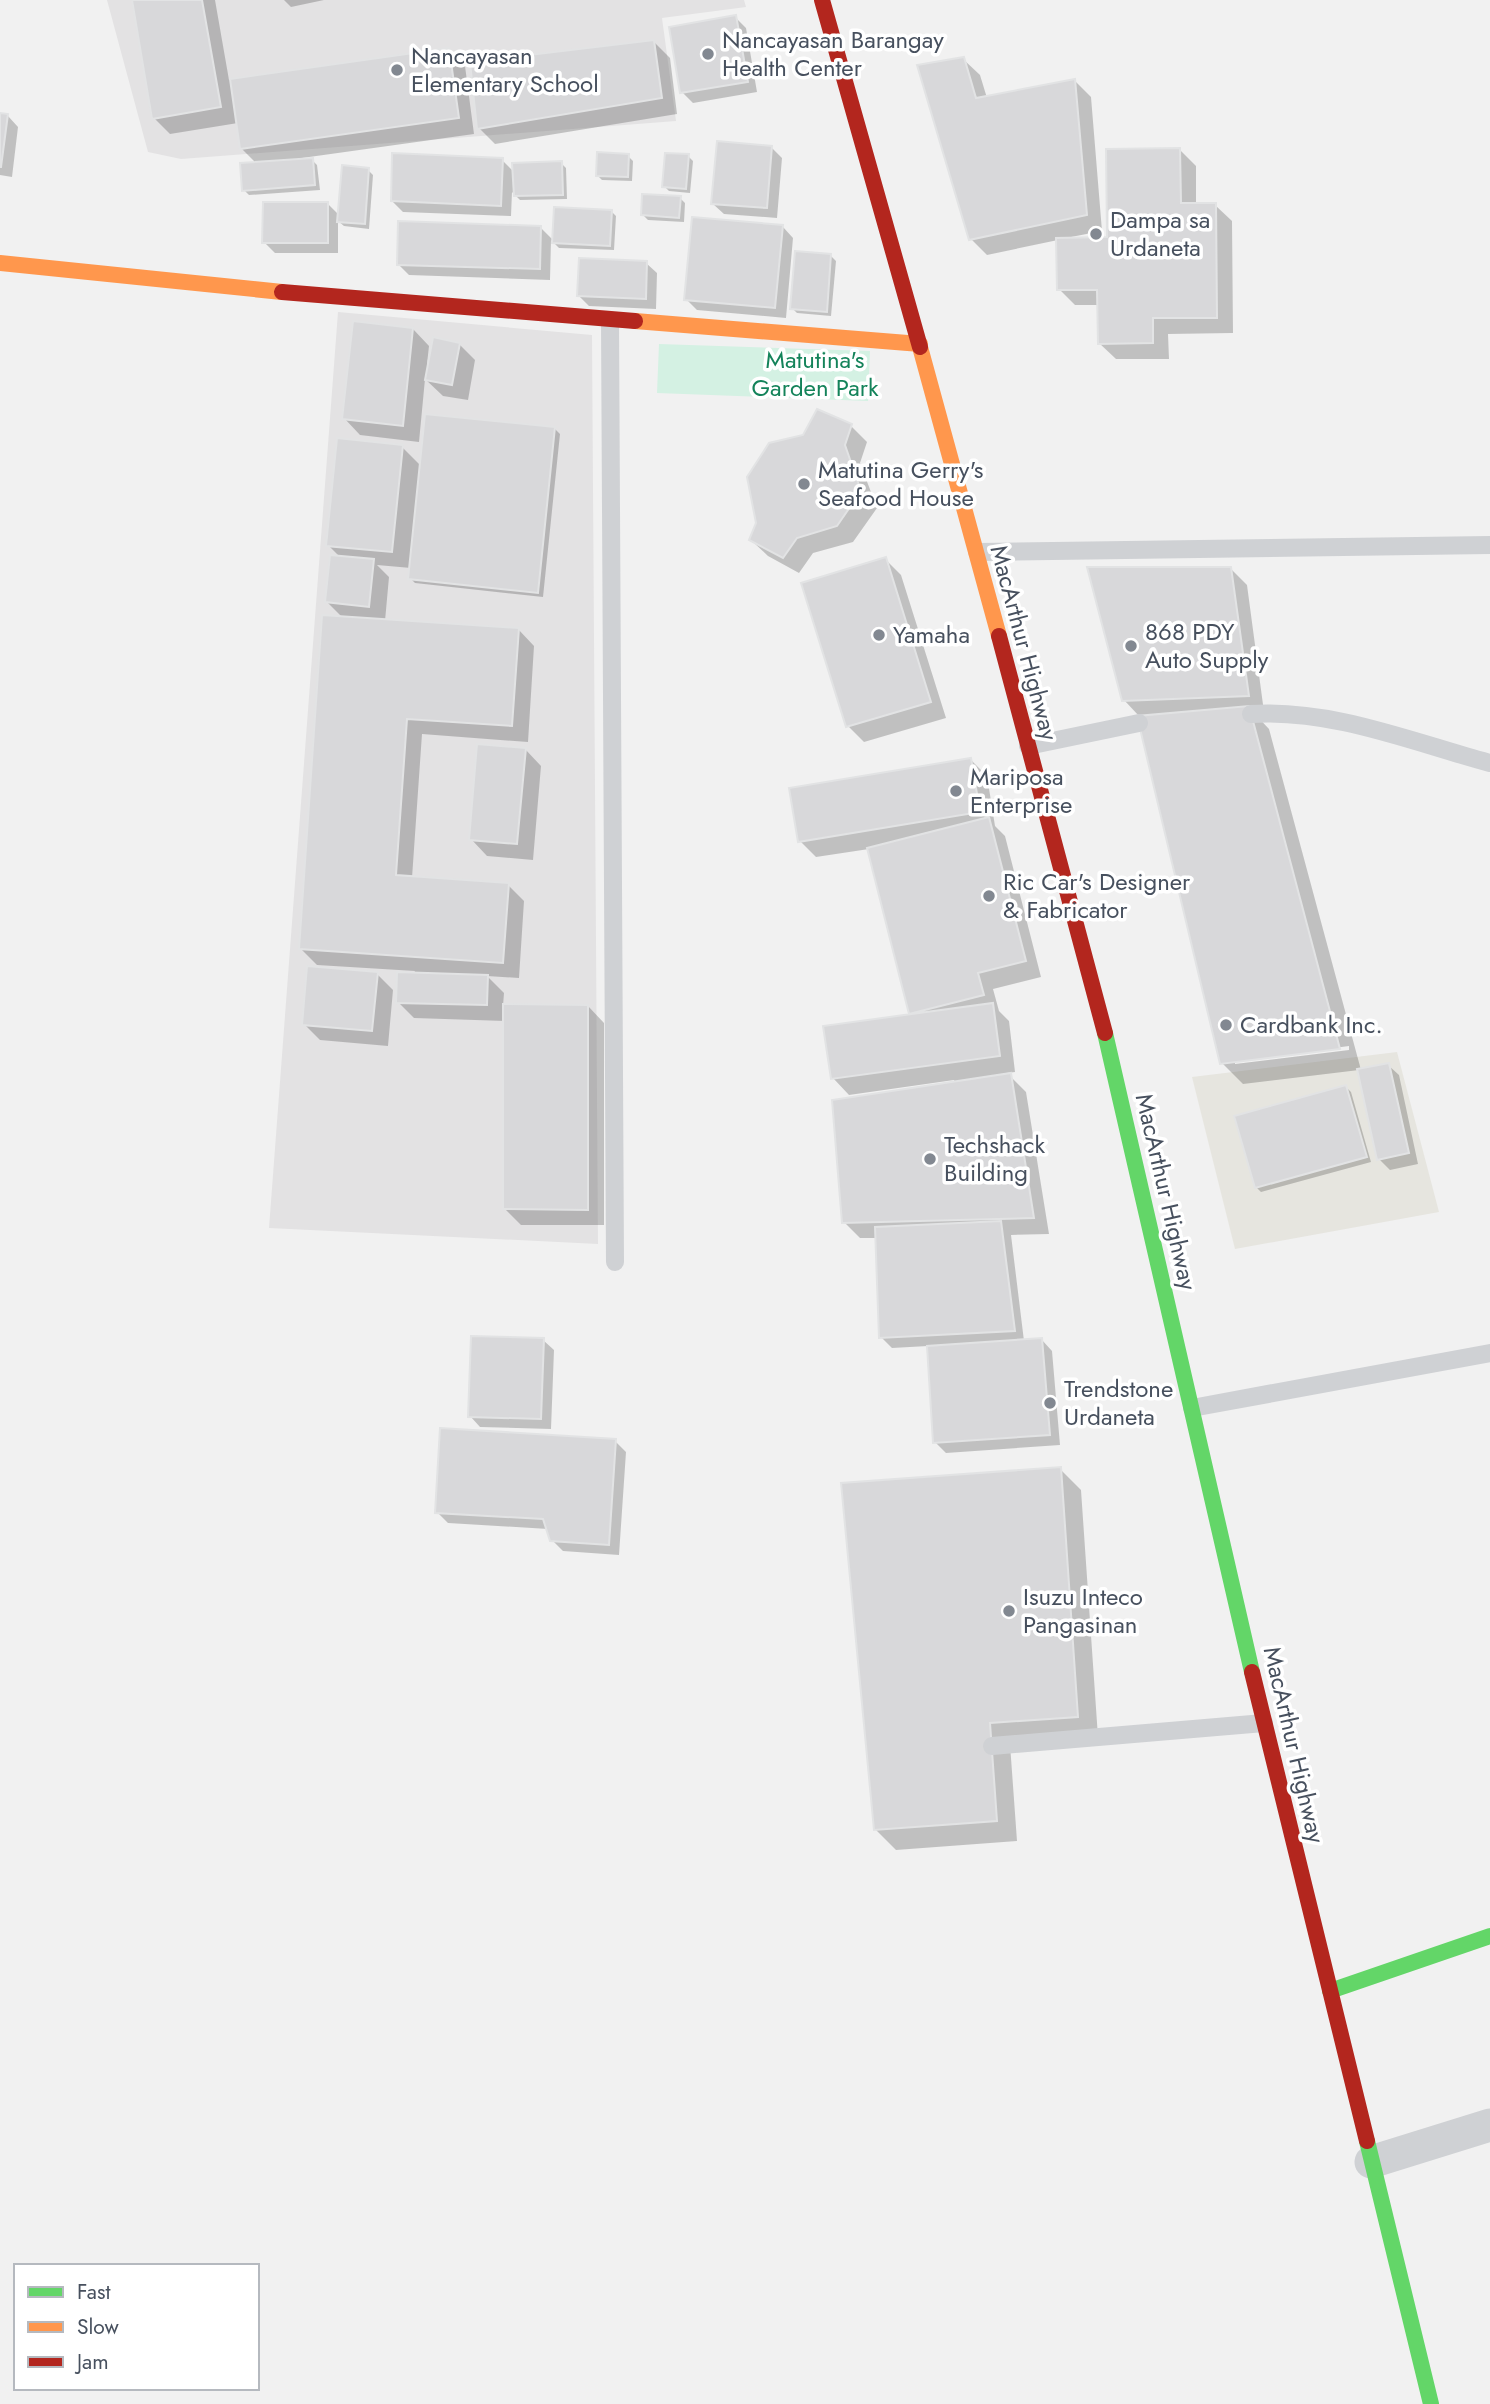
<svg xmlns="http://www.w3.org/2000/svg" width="1490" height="2404" font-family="Jost,sans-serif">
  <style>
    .commercial { fill: #e6e5df }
    .education { fill: #e3e2e3 }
    .green { fill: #d4f1e3 }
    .shadow { fill: #0003; fill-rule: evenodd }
    .building { fill: #d8d8da; stroke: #e2e3e4; stroke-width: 2 }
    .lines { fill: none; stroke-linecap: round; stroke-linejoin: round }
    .lane { stroke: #cfd1d4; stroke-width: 18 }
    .street { stroke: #cfd1d4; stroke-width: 33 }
    .fast { stroke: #63d668; stroke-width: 16 }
    .slow { stroke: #ff974d; stroke-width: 16 }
    .jam { stroke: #b3261e; stroke-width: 16 }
    .poi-dot { fill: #828891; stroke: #fff; stroke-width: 2.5 }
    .labels { text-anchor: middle; stroke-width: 7; stroke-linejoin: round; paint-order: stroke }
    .poi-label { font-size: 24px; fill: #47505e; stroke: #fff; text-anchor: start }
    .park-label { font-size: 24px; fill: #14835a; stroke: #fff }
    .street-label { font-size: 24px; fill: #47505e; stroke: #fff }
  </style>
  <rect width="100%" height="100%" fill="#f1f1f1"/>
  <!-- commercial -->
  <path class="commercial" d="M1397 1052 1439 1212 1235 1249 1192 1077Z"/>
  <!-- education -->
  <path class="education" d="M107 0H744L746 7 662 18 676 121 181 159 148 152Z
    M338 312 592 335 598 1244 269 1228Z"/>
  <!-- green -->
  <path class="green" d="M659 344 870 351 868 401 657 393Z"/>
  <!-- shadow -->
  <path class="shadow" d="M133 0H215L229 80 449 50 465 66 474 134 302 158V161L312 160 317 165 320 190 249 195 244 190 257 164 241 148 238 123 170 134 154 118Z
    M284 0H324L291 7Z
    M735 17 746 28 757 92 693 103 682 92Z
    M654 42 670 58 677 114 495 144 479 128Z
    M963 59 980 75 987 98 1075 81 1091 97 1102 231 1071 237V239H1109L1180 150 1196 166V205H1215L1232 221 1233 333 1168 334 1169 359H1116L1099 343V305H1075L1059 289 1058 240 987 255 971 239Z
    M0 115 8 116 18 127 12 177 0 175Z
    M771 147 782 158 777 218 724 214 713 204Z
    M628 156 633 161 632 181 602 180 597 175Z
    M688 156 693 161 690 193 669 191 664 186Z
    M502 160 514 172 561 163 566 168 567 199 520 200 512 192 511 216 403 212 392 201Z
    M368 170 373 175 369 229 344 226 338 221V253H275L264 242 328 204 339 215Z
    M680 198 685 203 684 222 648 220 643 215Z
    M611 211 616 216 614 250 559 248 551 240 550 280 409 275 398 264 541 228 554 241Z
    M783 227 793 238 786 318 697 310 686 299Z
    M831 256 836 261 831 316 797 313 792 308Z
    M646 263 657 273 656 309 589 306 578 295Z
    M413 329 429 346 427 364 430 365 459 344 475 360 468 400 443 396 425 379 419 442 360 435 344 418Z
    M851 426 867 442 860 463 877 508 853 542 813 553 799 573 768 556 751 540 758 523Z
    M555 429 560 434 543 597 415 583 410 578 411 568 377 565 389 577 385 621 518 629 534 646 528 742 422 734 412 878 508 885 524 901 519 978 487 976 504 993 503 1006H588L604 1023V1225H521L505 1209V1021L414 1018 398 1002 415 971 317 965 301 949 343 618 327 602 341 558 328 545 402 447 421 466Z
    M885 559 901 575 946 718 864 742 848 726Z
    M1230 568 1247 585 1264 712H1253L1269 729 1361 1070 1388 1065 1399 1075 1418 1164 1390 1170 1379 1159 1359 1070 1243 1084 1222 1063 1139 716 1124 700ZM1349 1046V1050L1235 1064V1061Z
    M525 749 541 766 533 860 487 856 471 839Z
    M971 760 987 776 995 826 1005 836 1041 977 993 989 999 1011 1009 1021 1015 1072 1007 1073 1026 1092 1049 1234 1011 1235 1024 1341 1042 1340 1052 1351 1060 1445 946 1453 935 1442 928 1346 892 1348 881 1337 877 1238H860L844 1222 955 1083 954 1080 849 1095 833 1078 911 1016 869 849 816 857 800 841Z
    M377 974 393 990 388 1046 320 1040 304 1024Z
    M1346 1087 1351 1092 1371 1162 1261 1192 1256 1187Z
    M543 1340 554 1350 551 1429 480 1427 470 1416Z
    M615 1441 626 1452 619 1555 563 1551 552 1540 548 1529 448 1523 437 1512Z
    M1060 1469 1081 1490 1098 1737 1010 1744 1017 1841 896 1850 875 1829Z"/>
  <!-- building -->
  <path class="building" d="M132 0H202L221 107 152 119Z
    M736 15 748 82 680 93 669 27Z
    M654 40 662 98 477 129 470 62Z
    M449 48 459 118 240 149 230 79Z
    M964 57 976 98 1075 79 1087 215 969 240 917 65Z
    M0 113 8 114 1 167H0Z
    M717 141 772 146 767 208 711 204Z
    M1180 148 1181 203H1216L1217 318H1153V343L1098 344 1097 290H1057L1056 238 1107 237 1106 149Z
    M597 152 629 154 628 177 596 176Z
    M392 153 503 158 501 206 391 201Z
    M665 153 689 154 686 189 662 187Z
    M313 158 315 185 242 191 240 163Z
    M562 161 563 195 514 196 512 163Z
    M342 165 369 168 365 224 337 222Z
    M642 194 681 196 679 218 641 215Z
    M263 202H328V243H262Z
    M554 207 612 210 610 246 552 243Z
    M692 217 783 225 775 308 684 300Z
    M398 221 541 226 540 269 397 265Z
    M795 251 831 254 827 312 790 309Z
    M579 258 647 261 646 299 577 296Z
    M353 321 413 328 403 426 342 419Z
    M433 337 460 343 452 385 425 380Z
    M817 409 852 424 845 445 861 491 837 526 797 538 783 558 749 540 756 523 747 477 769 443 803 435Z
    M425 414 555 427 538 593 408 579Z
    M337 438 403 445 392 552 326 546Z
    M330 555 374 559 369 607 325 602Z
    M886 557 931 702 846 727 801 583Z
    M1087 567H1231L1249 696 1122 701Z
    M322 615 519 628 512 726 407 719 396 875 509 883 503 963 299 949Z
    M1249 706 1340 1049 1220 1064 1137 716Z
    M477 744 526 748 517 844 469 840Z
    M971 758 980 812 798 842 789 788Z
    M989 817 1026 961 978 973 984 995 909 1014 867 848Z
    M307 966 378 972 372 1031 302 1025Z
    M397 972 488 975 487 1005 396 1003Z
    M993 1003 1000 1056 831 1079 823 1026Z
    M503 1004 588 1005V1210L503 1209Z
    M1389 1063 1409 1153 1377 1160 1357 1069Z
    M1011 1073 1034 1218 842 1223 832 1100Z
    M1346 1085 1367 1157 1255 1188 1234 1116Z
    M1001 1221 1015 1331 879 1338 875 1227Z
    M471 1336 544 1338 541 1419 468 1417Z
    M1042 1338 1050 1435 933 1443 927 1346Z
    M440 1428 616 1439 609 1545 550 1541 543 1519 435 1513Z
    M1061 1467 1078 1717 990 1723 997 1821 874 1830 841 1483Z"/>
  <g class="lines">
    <!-- lane -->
    <path class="lane" d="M610 320 615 1262
      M977 552 1490 545
      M1251 714C1333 709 1412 742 1490 763
      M1028 746 1139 723
      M1192 1408 1490 1353
      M992 1746 1264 1723"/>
    <!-- street -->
    <path class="street" d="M1371 2162 1490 2125"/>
    <!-- fast -->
    <path class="fast" d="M1105 1033 1252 1672
      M1330 1991 1490 1936
      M1367 2141 1431 2404"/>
    <!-- slow -->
    <path class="slow" d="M0 263 282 292
      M635 321 920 344
      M920 347 999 636"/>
    <!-- jam -->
    <path class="jam" d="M822 0 920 347
      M282 292 635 321
      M999 636 1105 1033
      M1252 1672 1367 2141"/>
  </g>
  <!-- markers -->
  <g class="poi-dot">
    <circle cx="708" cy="54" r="7"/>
    <circle cx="397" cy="70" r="7"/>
    <circle cx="1096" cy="234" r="7"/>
    <circle cx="804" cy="484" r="7"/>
    <circle cx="879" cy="635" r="7"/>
    <circle cx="1131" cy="646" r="7"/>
    <circle cx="956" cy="791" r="7"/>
    <circle cx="989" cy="896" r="7"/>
    <circle cx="1226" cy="1025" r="7"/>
    <circle cx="930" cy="1159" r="7"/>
    <circle cx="1050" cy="1403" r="7"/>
    <circle cx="1009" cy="1611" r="7"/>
  </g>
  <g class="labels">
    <!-- poi labels -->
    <g class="poi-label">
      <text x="722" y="48">Nancayasan Barangay<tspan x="722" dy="28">Health Center</tspan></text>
      <text x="411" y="64">Nancayasan<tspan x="411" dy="28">Elementary School</tspan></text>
      <text x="1110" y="228">Dampa sa<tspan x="1110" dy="28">Urdaneta</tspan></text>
      <text x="818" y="478">Matutina Gerry's<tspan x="818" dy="28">Seafood House</tspan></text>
      <text x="1145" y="640">868 PDY<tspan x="1145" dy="28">Auto Supply</tspan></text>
      <text x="893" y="643">Yamaha</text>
      <text x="970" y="785">Mariposa<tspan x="970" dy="28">Enterprise</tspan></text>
      <text x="1003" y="890">Ric Car's Designer<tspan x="1003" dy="28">&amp; Fabricator</tspan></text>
      <text x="1240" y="1033">Cardbank Inc.</text>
      <text x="944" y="1153">Techshack<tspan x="944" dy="28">Building</tspan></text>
      <text x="1064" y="1397">Trendstone<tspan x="1064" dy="28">Urdaneta</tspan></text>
      <text x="1023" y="1605">Isuzu Inteco<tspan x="1023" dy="28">Pangasinan</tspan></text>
    </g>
    <!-- park labels -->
    <g class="park-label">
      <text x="815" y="368">Matutina's<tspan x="815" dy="28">Garden Park</tspan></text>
    </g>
    <!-- street labels -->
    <g class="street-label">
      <text transform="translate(1024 643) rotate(75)" y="8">MacArthur Highway</text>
      <text transform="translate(1166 1192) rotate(77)" y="8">MacArthur Highway</text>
      <text transform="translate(1294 1745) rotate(77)" y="8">MacArthur Highway</text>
    </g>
  </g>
  <!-- legend -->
  <rect x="14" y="2264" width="245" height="126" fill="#ffffff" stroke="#b5b9bf" stroke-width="2"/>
  <rect x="28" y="2287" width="35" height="10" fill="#63d668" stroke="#b5b9bf" stroke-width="2"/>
  <text x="77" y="2299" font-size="21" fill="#47505e">Fast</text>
  <rect x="28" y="2322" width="35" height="10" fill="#ff974d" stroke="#b5b9bf" stroke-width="2"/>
  <text x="77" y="2334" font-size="21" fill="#47505e">Slow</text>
  <rect x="28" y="2357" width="35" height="10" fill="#b3261e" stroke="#b5b9bf" stroke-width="2"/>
  <text x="77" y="2369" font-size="21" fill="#47505e">Jam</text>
</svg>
